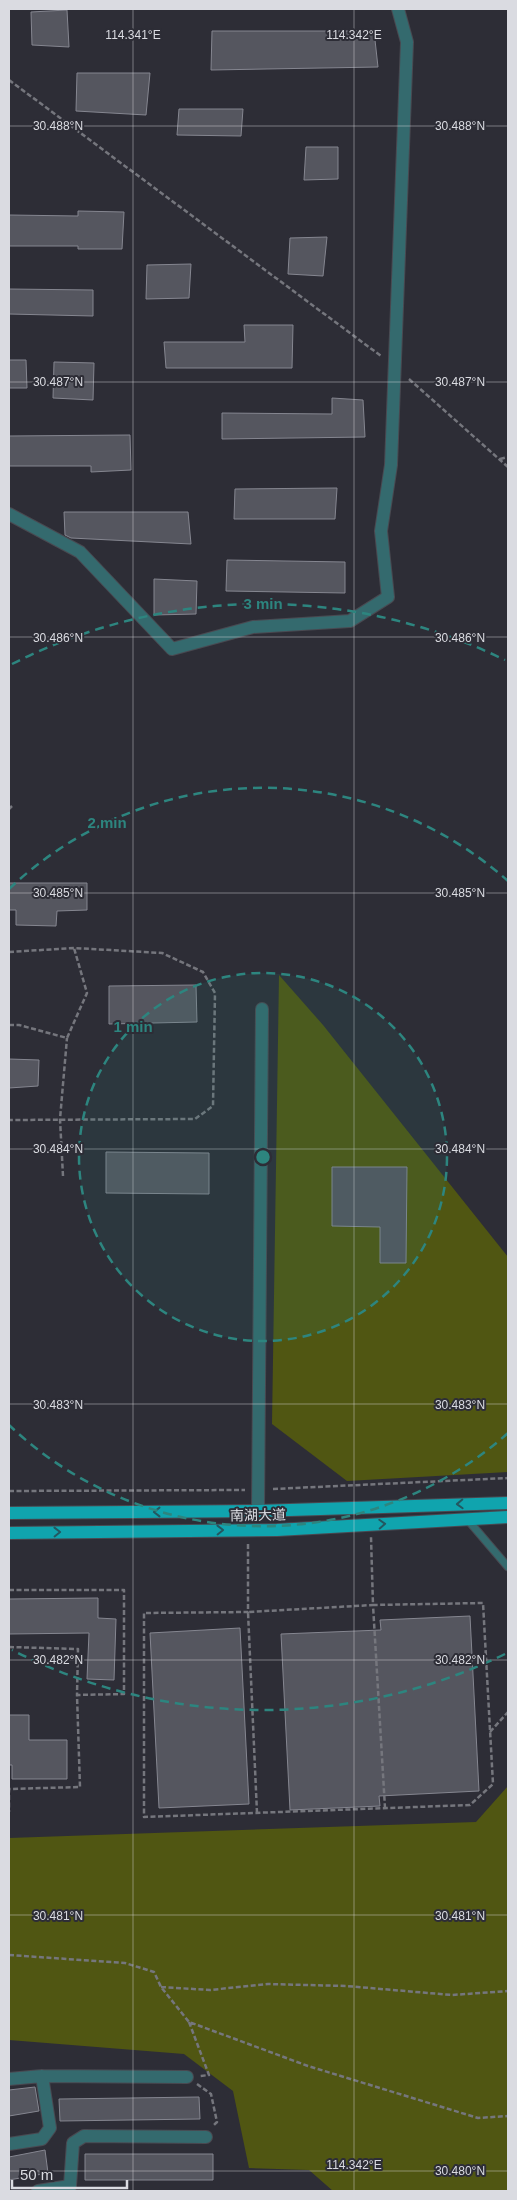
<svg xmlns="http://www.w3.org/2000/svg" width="517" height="2200" font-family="Arial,'Noto Sans SC',sans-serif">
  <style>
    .green { fill: #505612 }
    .building { fill: #55565f; stroke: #858690 }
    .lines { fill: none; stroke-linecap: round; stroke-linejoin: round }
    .lane-casing { stroke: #494951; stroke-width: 9 }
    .street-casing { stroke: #494951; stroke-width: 14 }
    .primary-casing { stroke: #494951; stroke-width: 14 }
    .path { stroke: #75767d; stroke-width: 2.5; stroke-dasharray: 5 2.5; stroke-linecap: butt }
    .lane { stroke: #346a6e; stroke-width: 7 }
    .street { stroke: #346a6e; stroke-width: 12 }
    .primary { stroke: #10a4ae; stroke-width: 12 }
    .oneway { stroke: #235760 }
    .ticks { fill: none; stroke: #dadbe1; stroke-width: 1; stroke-opacity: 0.45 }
    .ring { fill: none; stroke: #2d857f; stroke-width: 2.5; stroke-dasharray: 9 6 }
    .labels { text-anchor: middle; stroke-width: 4; stroke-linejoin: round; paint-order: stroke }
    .street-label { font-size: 14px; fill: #dadbe1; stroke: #2d2d36 }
    .ticks-label { font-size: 12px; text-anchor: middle; fill: #dadbe1; stroke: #2d2d36; stroke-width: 4; stroke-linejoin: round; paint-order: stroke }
    .centre { fill: #2d857f; stroke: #2d2d36; stroke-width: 2.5 }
    .ring-label { font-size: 15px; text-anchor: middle; font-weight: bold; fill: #2d857f; stroke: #2d2d36; stroke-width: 4; stroke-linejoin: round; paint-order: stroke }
  </style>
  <rect width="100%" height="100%" fill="#2d2d36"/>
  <!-- green -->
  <path class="green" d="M279 975 323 1025 508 1257V1472L347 1481 272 1424Z
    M508 1786V2191H333L309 2170 249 2168 233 2091 184 2054 9 2040V1838L476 1822Z"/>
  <!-- building -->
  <path class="building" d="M67 10 69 47 32 45 31 12Z
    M212 31H374L378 67 211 70Z
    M77 73H150L146 115 76 111Z
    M179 109H243L241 136 177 135Z
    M306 147H338V179L304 180Z
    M78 211 124 212 122 249H78V246H9V215L78 216Z
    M327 237 323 276 288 274 290 238Z
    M191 264 189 298 146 299 147 265Z
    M9 289 93 290V316L9 314Z
    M244 325H293L292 368H166L164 342H245Z
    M9 360H26L27 388H9Z
    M54 362 94 363 93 400 53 398Z
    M332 398 363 400 365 437 222 439V413L332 414Z
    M130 435 131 470 91 472V466H9V436Z
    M337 488 335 519H234L235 489Z
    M64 512H188L191 544 71 538 65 535Z
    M227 560 345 562V593L226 591Z
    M154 579 197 581 196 614 154 615Z
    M9 883H87V910L57 911 56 926 16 925V910H9Z
    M196 985 197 1022 109 1024V986Z
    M9 1059 39 1060 38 1086 9 1088Z
    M106 1152 209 1153V1194L106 1193Z
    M332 1167H407L406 1263H380V1227L332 1226Z
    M98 1598V1618L116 1619 114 1680 87 1679 89 1633 9 1634V1599Z
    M470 1616 479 1791 379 1796 380 1806 290 1810 281 1634 381 1630 380 1620Z
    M240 1628 249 1804 159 1808 150 1633Z
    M9 1715H29V1740H67V1779H12V1765H9Z
    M35 2087 39 2111 9 2116V2090Z
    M199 2097 200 2119 60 2121 59 2099Z
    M45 2150 48 2173 9 2180V2157Z
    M85 2154H213V2180H85Z"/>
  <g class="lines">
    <!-- lane casing -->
    <g class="lane-casing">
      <path id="lane" d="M467 1519 508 1567"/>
    </g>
    <!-- street casing -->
    <g class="street-casing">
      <path id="street" d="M9 514 80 552 172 649 253 627 350 621 388 597 381 531 391 465 407 42 398 9
        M258 1511 262 1009
        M9 2079 42 2076 187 2077
        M9 2144 42 2139 50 2128 42 2076
        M38 2191 70 2186 73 2143 84 2136 206 2137"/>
    </g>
    <!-- primary casing -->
    <g class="primary-casing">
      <path id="primary" d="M9 1513 258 1511 508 1503
        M9 1533 277 1530 508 1517"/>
    </g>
    <!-- path -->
    <path class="path" d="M9 80 381 356
      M409 379 508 467
      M500 459 508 457
      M9 809 12 806
      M9 952 74 948 162 953 203 972 215 993 213 1106 195 1119 9 1120
      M9 1025H19L67 1038 87 993 74 948
      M63 1176 60 1119 67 1038
      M273 1489 508 1478
      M9 1491 245 1490
      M248 1544V1612L144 1613V1817L470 1805 493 1784 483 1603 373 1605 371 1537
      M9 1590H124V1694L77 1695 80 1787 9 1789V1812
      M9 1647 78 1649 77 1695
      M490 1732 508 1712
      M257 1813 248 1612 373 1605 385 1808
      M9 1955 125 1963 154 1972 161 1987 189 2022 308 2066 478 2118 508 2116
      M161 1987 210 1990 268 1984 346 1986 452 1995 508 1991
      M189 2022 209 2075 200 2076
      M197 2084 211 2094 217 2122 214 2125"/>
    <!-- lane -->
    <use href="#lane" class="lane"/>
    <!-- street -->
    <use href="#street" class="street"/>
    <!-- primary -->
    <use href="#primary" class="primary"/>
  </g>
  <!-- one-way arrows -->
  <defs><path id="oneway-chevron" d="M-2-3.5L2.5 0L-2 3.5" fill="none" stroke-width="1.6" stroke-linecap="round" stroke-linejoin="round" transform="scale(1.25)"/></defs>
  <g class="oneway">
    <use href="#oneway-chevron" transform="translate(460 1504) rotate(178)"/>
    <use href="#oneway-chevron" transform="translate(157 1512) rotate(180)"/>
    <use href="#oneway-chevron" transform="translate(382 1524) rotate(-3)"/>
    <use href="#oneway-chevron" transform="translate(220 1530) rotate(-1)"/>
    <use href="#oneway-chevron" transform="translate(57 1532) rotate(-1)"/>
  </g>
  <!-- ticks -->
  <path class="ticks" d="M133 9V2191M354 9V2191M9 126H508M9 382H508M9 637H508M9 893H508M9 1149H508M9 1404H508M9 1660H508M9 1915H508M9 2171H508"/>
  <!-- distance rings -->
  <circle cx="263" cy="1157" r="184" fill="#2d857f" fill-opacity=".12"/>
  <g class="ring">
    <circle cx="263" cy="1157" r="184"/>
    <path d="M508 1433A369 369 0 0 1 9 1425M9 889A369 369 0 0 1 508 881"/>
    <path d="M505 1654A553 553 0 0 1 12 1650M12 664A553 553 0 0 1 505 660"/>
  </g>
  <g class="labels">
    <!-- street labels -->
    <g class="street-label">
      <text transform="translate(258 1515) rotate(-1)" y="5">南湖大道</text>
    </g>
  </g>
  <g class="ticks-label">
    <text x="133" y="39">114.341°E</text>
    <text x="354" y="39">114.342°E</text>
    <text x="58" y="130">30.488°N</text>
    <text x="460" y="130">30.488°N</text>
    <text x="58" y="386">30.487°N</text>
    <text x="460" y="386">30.487°N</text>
    <text x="58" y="642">30.486°N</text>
    <text x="460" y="642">30.486°N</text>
    <text x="58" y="897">30.485°N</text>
    <text x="460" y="897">30.485°N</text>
    <text x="58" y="1153">30.484°N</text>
    <text x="460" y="1153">30.484°N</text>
    <text x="58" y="1409">30.483°N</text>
    <text x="460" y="1409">30.483°N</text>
    <text x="58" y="1664">30.482°N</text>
    <text x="460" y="1664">30.482°N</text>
    <text x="58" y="1920">30.481°N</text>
    <text x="460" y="1920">30.481°N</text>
    <text x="354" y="2169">114.342°E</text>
    <text x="460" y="2175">30.480°N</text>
  </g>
  <circle cx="263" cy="1157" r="8" class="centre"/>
  <g class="ring-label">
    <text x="263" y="609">3 min</text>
    <text x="107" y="828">2 min</text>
    <text x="133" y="1032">1 min</text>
  </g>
  <!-- border -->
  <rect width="517" height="2200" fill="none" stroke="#dadbe1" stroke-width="20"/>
  <!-- scale -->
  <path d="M12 2180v8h115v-8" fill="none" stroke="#dadbe1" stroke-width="2.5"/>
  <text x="20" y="2180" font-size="15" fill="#dadbe1" stroke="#2d2d36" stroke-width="4" paint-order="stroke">50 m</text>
</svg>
